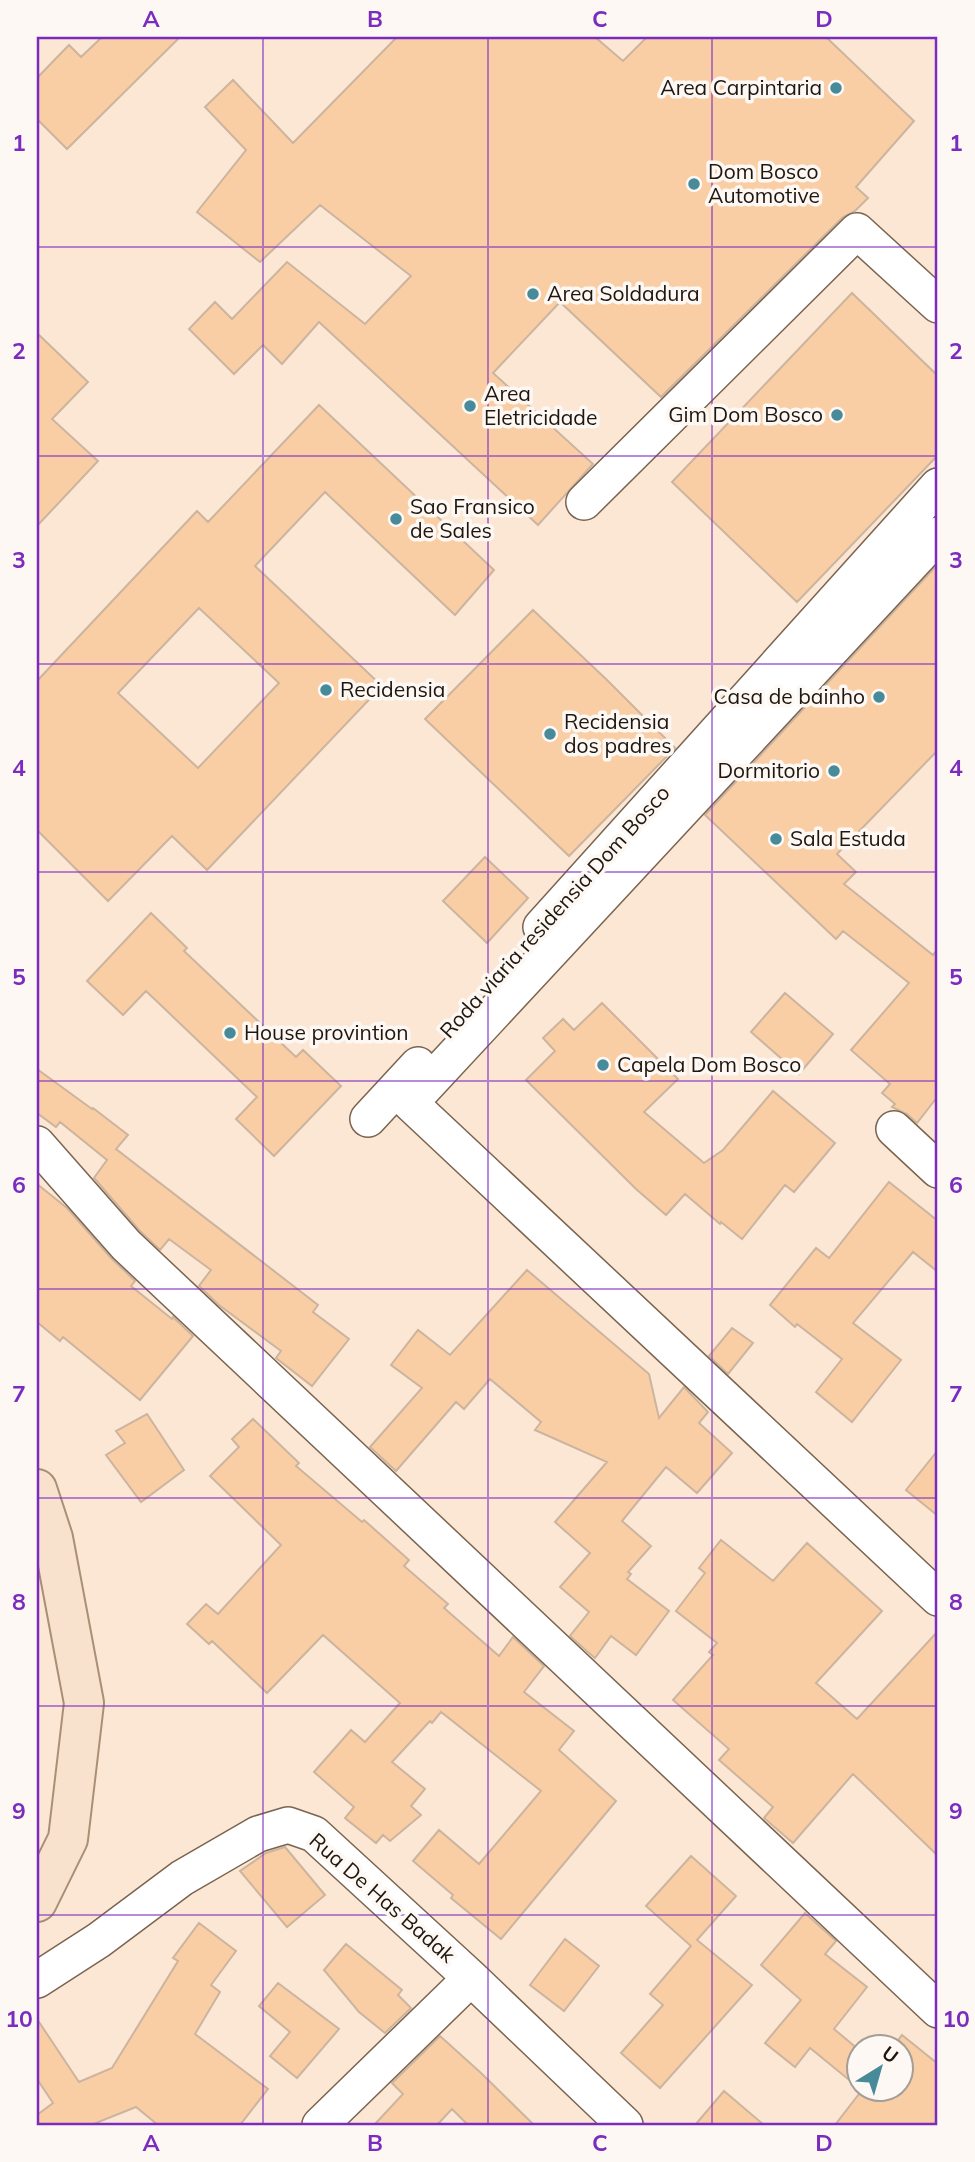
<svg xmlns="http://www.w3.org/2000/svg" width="975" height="2162" font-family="Mulish,sans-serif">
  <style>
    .building { fill: #facea5; stroke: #ccb49e; stroke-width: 2; fill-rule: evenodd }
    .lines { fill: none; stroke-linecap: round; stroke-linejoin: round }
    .minor-casing { stroke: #7a6450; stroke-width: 38 }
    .major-casing { stroke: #a98f76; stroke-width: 42 }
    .minor { stroke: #fff; stroke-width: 35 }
    .major { stroke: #f8e2ce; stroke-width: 38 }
    .grid { fill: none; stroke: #7b2cbf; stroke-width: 2; stroke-opacity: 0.55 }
    .poi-dot { fill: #478a9a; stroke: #fdf8f3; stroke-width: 2.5 }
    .labels { text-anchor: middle; stroke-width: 7; stroke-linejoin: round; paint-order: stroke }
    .poi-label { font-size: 21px; fill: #1f170f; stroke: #fdf8f3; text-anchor: start }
    .street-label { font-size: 21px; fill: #1f170f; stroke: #fdf8f3 }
    .neatline { fill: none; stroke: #7b2cbf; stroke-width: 2.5 }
    .grid-label { font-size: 23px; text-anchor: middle; font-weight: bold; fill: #7b2cbf }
  </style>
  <rect width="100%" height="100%" fill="#fce7d5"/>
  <!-- building -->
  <path class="building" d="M102 37H180L67 149 37 119V78L69 45 81 57Z
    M397 37H595L623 61 647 37H826L914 121 856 187 868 198 855 211 843 217 661 397 560 302 493 373 593 464 538 525 319 322 282 364 263 345 234 374 189 329 215 302 232 319 287 262 365 324 411 276 320 205 260 262 197 212 246 150 205 107 233 80 293 143Z
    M852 293 938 376V455L797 602 672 482Z
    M37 333 88 382 52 419 98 461 37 526Z
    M319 405 494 570 455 615 325 492 255 566 382 686 207 870 172 836 108 901 37 830V681L197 511 208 522ZM199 608 279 683 198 768 118 693Z
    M938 564V750L837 854 856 872 844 884 933 955 938 949V1096L917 1123 907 1114 892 1107 895 1104 882 1093 890 1084 851 1050 909 983 843 931 836 939 705 815Z
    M533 610 607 680 675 748 569 856 425 719Z
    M485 857 528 898 487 943 443 901Z
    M151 913 187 948 184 951 296 1057 303 1050 341 1086 274 1156 236 1119 257 1097 146 991 123 1015 87 981Z
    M785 993 833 1034 799 1074 751 1032Z
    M602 1003 678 1079 644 1112 704 1163 723 1150 773 1091 835 1143 794 1192 785 1185 742 1239 721 1222 720 1224 685 1194 666 1215 636 1189 526 1080 555 1051 543 1038 563 1019 574 1030Z
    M37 1069 92 1109 93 1108 128 1135 116 1149 318 1305 313 1312 349 1339 312 1386 276 1358 281 1351 219 1305 199 1286 211 1270 169 1239 160 1250 140 1231 94 1178 107 1160 60 1122 56 1127 37 1113Z
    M889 1182 938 1221V1272L913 1252 853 1323 901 1360 852 1422 816 1392 842 1359 797 1324 795 1327 770 1305 816 1248 829 1258Z
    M37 1184 67 1208 111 1258 135 1281 131 1286 172 1319 173 1317 193 1336 140 1400 63 1337 60 1341 37 1322Z
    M527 1270 649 1374 659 1418 684 1387 708 1412 699 1423 732 1453 697 1493 666 1467 622 1521 651 1546 628 1572 631 1574 627 1579 669 1611 636 1655 611 1636 595 1658 589 1653 570 1636 589 1612 560 1587 590 1553 555 1522 607 1462 535 1430 541 1422 490 1379 464 1409 456 1402 396 1471 370 1447 422 1388 391 1365 418 1330 450 1355Z
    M732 1328 753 1343 728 1374 709 1356Z
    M147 1414 184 1470 141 1502 106 1455 125 1443 116 1431Z
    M253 1419 299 1463 296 1466 362 1522 364 1520 409 1560 404 1566 448 1604 444 1608 499 1656 513 1637 544 1666 524 1692 574 1731 559 1750 616 1801 501 1939 451 1898 453 1895 413 1861 439 1830 479 1864 541 1791 441 1712 432 1723 430 1721 392 1762 425 1789 411 1806 421 1815 390 1841 383 1835 376 1843 345 1818 354 1807 314 1772 351 1730 365 1742 400 1703 323 1635 267 1693 212 1641 209 1644 187 1624 206 1604 218 1614 281 1545 210 1476 239 1447 232 1439Z
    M938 1450V1516L906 1490Z
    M721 1540 773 1581 807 1543 882 1611 816 1683 857 1719 938 1631V1856L853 1774 793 1843 764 1818 773 1807 719 1760 729 1749 673 1700 713 1655 709 1652 717 1643 676 1611 705 1573 699 1568Z
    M285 1847 325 1895 287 1927 240 1871 266 1853Z
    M691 1856 736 1896 697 1940 752 1985 660 2088 621 2053 663 2005 650 1994 691 1946 646 1906Z
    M805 1913 836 1941 825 1954 867 1987 834 2029 859 2050V2088L810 2048 795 2067 765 2043 801 2000 761 1965Z
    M199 1923 236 1951 211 1985 220 1992 195 2034 268 2089 240 2125H158L136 2107 91 2125H37V2115L53 2103 37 2079V2019L79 2082 112 2068 178 1961 173 1958Z
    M565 1939 599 1966 564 2011 530 1985Z
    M346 1944 402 1990 398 1995 411 2008 385 2033 359 2012 324 1970Z
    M278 1983 339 2029 297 2078 270 2056 290 2032 259 2006Z
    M902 2035 938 2064V2125H835L862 2090 861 2089H901V2047H893Z
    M440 2036 481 2073 534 2125H468L452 2109 437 2125H374L403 2094 392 2083Z
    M724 2091 764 2125H695Z"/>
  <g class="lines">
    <!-- minor casing -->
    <g class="minor-casing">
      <path id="minor" d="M584 502 857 231 938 305
        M938 535 410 1103 938 1598
        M541 927 938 486
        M368 1119 418 1065
        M894 1129 938 1170
        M37 1144 126 1245 938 2010
        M37 1980 99 1940 182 1878 258 1834 288 1825 314 1834 471 1978 625 2125
        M320 2125 471 1978"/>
    </g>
    <!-- major casing -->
    <g class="major-casing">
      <path id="major" d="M37 1489 53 1538 84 1703 68 1839 37 1902"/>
    </g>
    <!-- minor -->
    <use href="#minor" class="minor"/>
    <!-- major -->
    <use href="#major" class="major"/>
  </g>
  <!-- grid -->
  <path class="grid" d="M263 37V2125M488 37V2125M712 37V2125M37 247H938M37 456H938M37 664H938M37 872H938M37 1081H938M37 1289H938M37 1498H938M37 1706H938M37 1915H938"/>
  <!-- markers -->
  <g class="poi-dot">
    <circle cx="836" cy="88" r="7"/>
    <circle cx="694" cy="184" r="7"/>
    <circle cx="533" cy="294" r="7"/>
    <circle cx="470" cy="406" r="7"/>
    <circle cx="837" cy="415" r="7"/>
    <circle cx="396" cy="519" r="7"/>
    <circle cx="326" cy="690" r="7"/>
    <circle cx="879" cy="697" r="7"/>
    <circle cx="550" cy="734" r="7"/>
    <circle cx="834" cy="771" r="7"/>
    <circle cx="776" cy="839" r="7"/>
    <circle cx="230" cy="1033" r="7"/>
    <circle cx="603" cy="1065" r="7"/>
  </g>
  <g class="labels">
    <!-- poi labels -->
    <g class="poi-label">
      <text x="822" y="95" text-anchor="end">Area Carpintaria</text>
      <text x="708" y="179">Dom Bosco<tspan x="708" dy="24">Automotive</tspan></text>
      <text x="547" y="301">Area Soldadura</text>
      <text x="484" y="401">Area<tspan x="484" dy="24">Eletricidade</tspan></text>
      <text x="823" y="422" text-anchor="end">Gim Dom Bosco</text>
      <text x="410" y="514">Sao Fransico<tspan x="410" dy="24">de Sales</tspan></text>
      <text x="340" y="697">Recidensia</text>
      <text x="865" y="704" text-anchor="end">Casa de bainho</text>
      <text x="564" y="729">Recidensia<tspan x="564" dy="24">dos padres</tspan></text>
      <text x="820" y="778" text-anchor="end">Dormitorio</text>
      <text x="790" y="846">Sala Estuda</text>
      <text x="244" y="1040">House provintion</text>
      <text x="617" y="1072">Capela Dom Bosco</text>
    </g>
    <!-- street labels -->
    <g class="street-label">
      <text transform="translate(555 912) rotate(-48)" y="7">Roda viaria residensia Dom Bosco</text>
      <text transform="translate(382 1898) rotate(41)" y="7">Rua De Has Badak</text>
    </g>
  </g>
  <!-- border -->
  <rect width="975" height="2162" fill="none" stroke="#fdf8f3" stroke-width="77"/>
  <!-- north arrow -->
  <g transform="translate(880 2068) rotate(37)"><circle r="33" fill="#fdf8f3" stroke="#a49e98" stroke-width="2"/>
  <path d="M0-5L12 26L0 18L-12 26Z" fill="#478a9a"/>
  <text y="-10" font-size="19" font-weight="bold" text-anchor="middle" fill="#1f170f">U</text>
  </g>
  <rect x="38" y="38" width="898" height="2086" class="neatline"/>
  <g class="grid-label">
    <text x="151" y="27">A</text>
    <text x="375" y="27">B</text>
    <text x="600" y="27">C</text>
    <text x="824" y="27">D</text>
    <text x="19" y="151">1</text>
    <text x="956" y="151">1</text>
    <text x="19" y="359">2</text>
    <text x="956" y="359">2</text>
    <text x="19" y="568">3</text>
    <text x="956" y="568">3</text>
    <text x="19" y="776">4</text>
    <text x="956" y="776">4</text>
    <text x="19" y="985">5</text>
    <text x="956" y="985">5</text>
    <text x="19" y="1193">6</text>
    <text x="956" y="1193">6</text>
    <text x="19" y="1402">7</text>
    <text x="956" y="1402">7</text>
    <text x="19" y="1610">8</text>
    <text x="956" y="1610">8</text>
    <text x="19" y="1819">9</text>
    <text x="956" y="1819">9</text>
    <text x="19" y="2027">10</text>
    <text x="956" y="2027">10</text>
    <text x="151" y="2151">A</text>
    <text x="375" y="2151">B</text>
    <text x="600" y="2151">C</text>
    <text x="824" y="2151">D</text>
  </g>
</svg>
